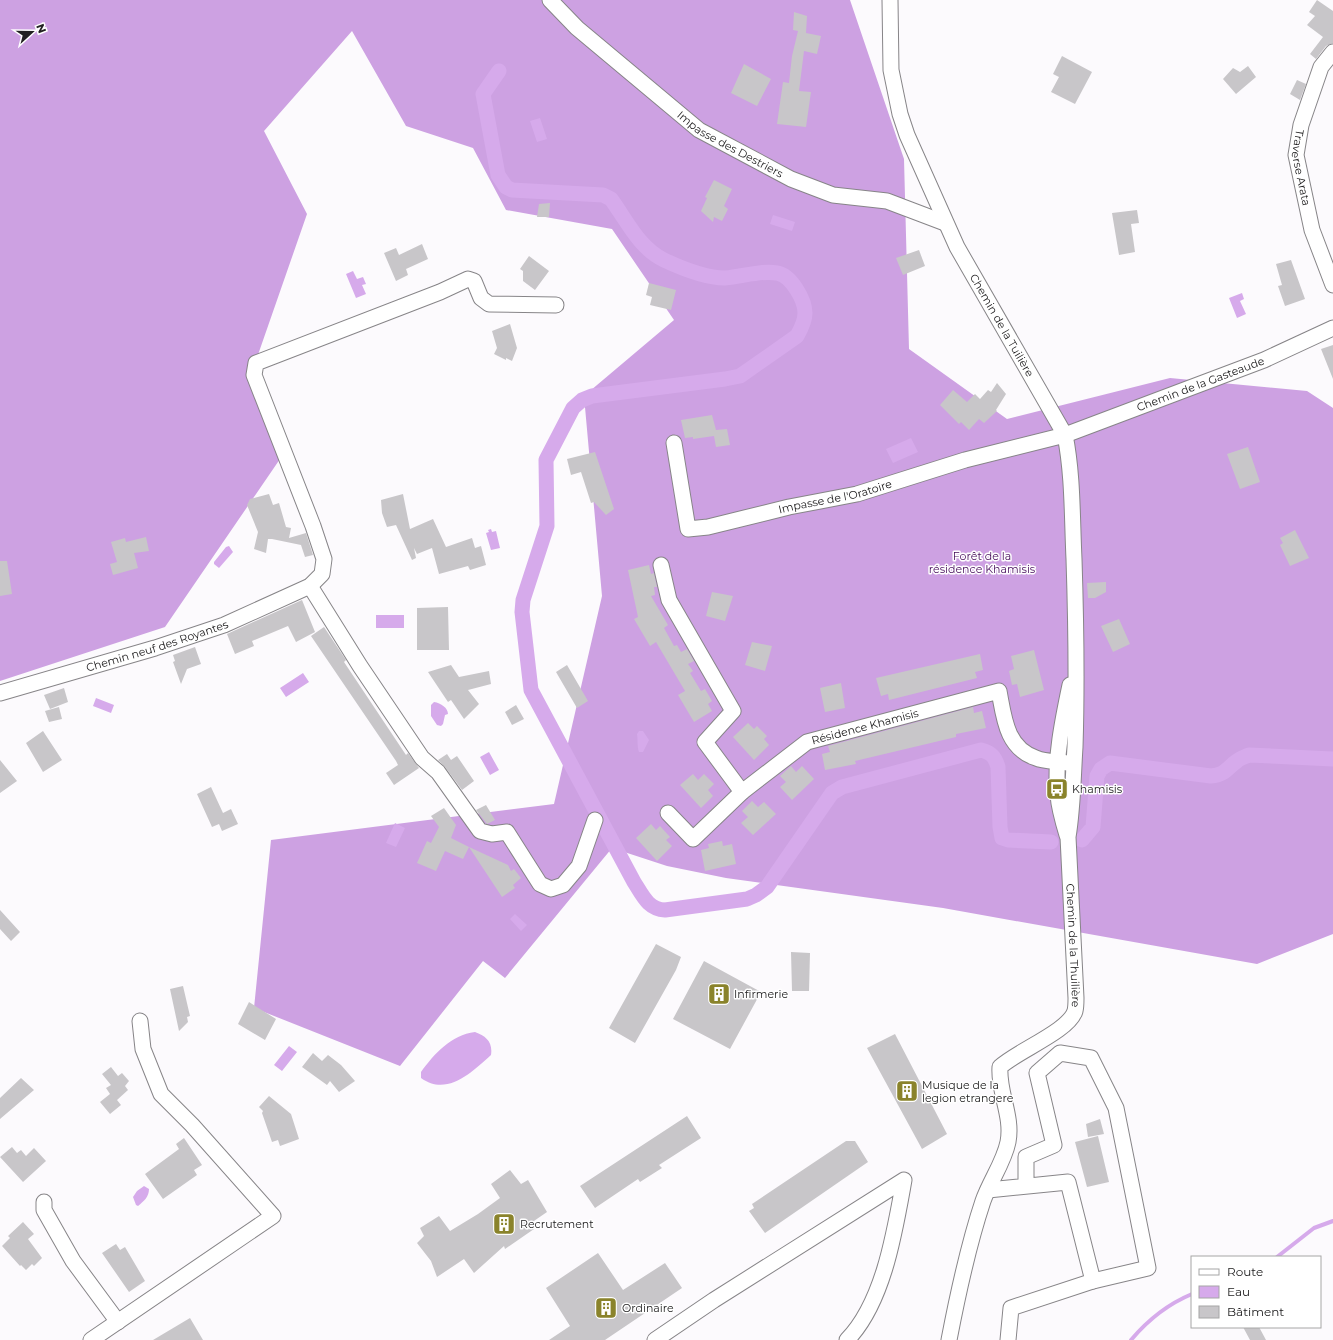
<svg xmlns="http://www.w3.org/2000/svg" width="1333" height="1340" font-family="Montserrat,sans-serif">
  <style>
    .forest { fill: #cda1e2 }
    .water { fill: #d6aaeb }
    .lines { fill: none; stroke-linecap: round; stroke-linejoin: round }
    .stream { stroke: #d6aaeb; stroke-width: 4 }
    .canal { stroke: #d6aaeb; stroke-width: 15 }
    .building { fill: #c8c6c9 }
    .minor-casing { stroke: #878588; stroke-width: 17 }
    .minor { stroke: #fff; stroke-width: 15 }
    .labels { text-anchor: middle; stroke-width: 3; stroke-linejoin: round; paint-order: stroke }
    .street-label { font-size: 11px; fill: #212021; stroke: #fff }
    .park-label { font-size: 11px; fill: #450c5a; stroke: #fff }
    .poi-label { font-size: 11px; fill: #212021; stroke: #fff; text-anchor: start }
  </style>
  <rect width="100%" height="100%" fill="#fcfafd"/>
  <!-- forest -->
  <path class="forest" d="M0 0H850L904 159 909 349 1007 419 1170 378 1307 391 1333 408V934L1257 964 943 908 726 878 667 866 612 848 505 978 483 961 400 1066 254 1008 271 840 554 804 602 596 584 396 674 320 612 229 506 210 473 148 406 126 352 31 264 131 307 214 252 372 280 459 165 627 0 681Z"/>
  <!-- water -->
  <path class="water" d="M540 118 547 139 537 142 530 121Z
    M773 215 795 222 792 231 770 224Z
    M353 271 357 279 363 277 366 284 362 285 366 294 356 298 346 274Z
    M1242 293 1244 299 1240 301 1246 314 1237 318 1229 298Z
    M911 438 918 452 893 463 886 449Z
    M491 529 492 532 496 531 500 548 491 550 486 533 489 532 488 530Z
    M229 546 233 552 219 568 214 564V562L226 547Z
    M376 615H404V628H376Z
    M303 673 309 682 286 697 280 688Z
    M96 698 114 705 111 713 93 706Z
    M434 702C441 703 448 708 448 714L445 715 443 724 441 726 437 725 431 716V705Z
    M639 731H643L649 740 643 752H639C637 747 638 740 637 734Z
    M489 752 499 770 490 775 480 757Z
    M395 823 405 828 396 847 386 843Z
    M515 914 527 925 521 931 510 919Z
    M475 1032C486 1036 493 1042 491 1055 472 1072 447 1097 421 1078V1072C434 1054 451 1035 475 1032Z
    M289 1046 297 1052 282 1071 274 1065Z
    M144 1186 149 1189C149 1197 144 1201 138 1206L136 1205 133 1197 137 1191Z"/>
  <g class="lines">
    <!-- stream -->
    <path class="stream" d="M1277 1257 1314 1228 1333 1221
      M1131 1340C1147 1321 1168 1304 1192 1294"/>
    <!-- canal -->
    <path class="canal" d="M499 71 483 94 498 175 506 187 512 190 603 195 611 199C627 221 639 248 664 260 681 268 706 278 725 278 742 277 760 270 777 273 791 275 805 300 805 313 805 321 801 329 797 336L740 376 725 379 592 396 582 400 573 408 546 460 547 526 523 600 522 612 531 690 634 882C643 896 648 909 665 910L747 899 756 895 767 887 832 793 842 787 981 750C992 753 995 757 998 767L1000 827 1002 838 1008 840 1051 842
      M1082 840 1093 827 1097 776 1101 769 1110 763 1211 776C1225 775 1227 768 1237 761 1240 758 1245 757 1249 755L1333 759"/>
  </g>
  <!-- building -->
  <path class="building" d="M1317 0 1333 11V43L1326 46 1316 59 1310 54 1323 37 1307 25 1315 16 1309 12Z
    M794 12 807 16 806 33 821 36 817 54 804 51 799 91 811 92 806 127 777 124 783 82 789 83 792 56 798 31 793 30Z
    M1062 56 1092 72 1075 104 1051 92 1059 77 1053 74Z
    M744 64 771 79 757 106 731 93Z
    M1248 66 1256 77 1236 94 1223 79 1233 68 1240 72Z
    M1297 80 1306 84 1300 100 1290 94Z
    M714 180 732 189 724 206 728 209 722 221 714 217 713 222 701 211 707 198 705 197Z
    M550 203 549 217H537L539 204Z
    M1137 210 1139 223 1131 224 1135 252 1119 255 1112 213Z
    M422 244 428 259 406 269 408 275 396 281 384 253 396 248 399 255Z
    M919 250 925 266 903 275 896 258Z
    M529 256 549 271 535 290 523 281V271L520 269Z
    M1291 260 1305 299 1285 306 1278 286 1282 285 1276 264Z
    M649 283 676 290 671 310 650 305 652 297 646 295Z
    M510 324 517 348 512 361 506 358V360L494 354 497 348 492 331Z
    M1333 345V379L1321 349Z
    M997 383 1006 394 996 410 997 411 984 423 979 419 969 430 961 422 959 424 940 405 953 390 967 402 975 394 980 399 988 390 991 392Z
    M712 415 716 430 727 429 730 445 716 447 714 436 693 439V437L685 438 681 420Z
    M1248 447 1260 482 1240 489 1227 454Z
    M595 452 614 509 606 515 594 502 591 503 581 472 571 475 567 459Z
    M269 494 273 505 279 503 286 527 291 528 289 538 306 533 313 555 305 557 301 545 272 539H268L266 553 254 549 258 532 247 505 250 499Z
    M403 494 410 529 433 519 446 547 472 538 475 548 481 546 486 565 470 570 468 566 439 574 432 548 417 554 414 548 416 558 412 560 396 525 387 527 382 513 381 500Z
    M1295 530 1309 558 1290 566 1280 545 1283 543 1280 538Z
    M146 537 149 551 134 553 138 568 113 575 110 564 117 562 111 542 125 538 126 542Z
    M0 561H7L12 594 0 596Z
    M649 565 651 574 654 573 657 587H654L655 595 651 596 668 625 664 628 674 646 677 645 681 652 687 649 694 661 688 664 693 671 690 673 701 691 705 689 712 701 708 704 712 711 694 722 678 695 685 691 656 642 650 646 634 619 638 617 628 570Z
    M1106 582V592L1095 598H1088L1087 583Z
    M712 592 733 596 725 621 706 616Z
    M302 600 315 632 296 642 288 626 252 641 254 646 235 654 227 634Z
    M448 607 449 650H417V608Z
    M1119 619 1130 644 1113 652 1101 626Z
    M324 627 346 660 344 662 406 755 408 753 419 768 394 785 386 773 398 765 396 761 311 636Z
    M752 642 772 646 765 671 745 665Z
    M195 647 201 664 187 669 181 684 173 662 175 661 173 655Z
    M1034 650 1044 690 1020 697 1017 684 1012 685 1009 671 1014 669 1011 656Z
    M980 654 983 670 975 672 977 678 889 700 888 694 881 696 876 678Z
    M451 665 459 677 489 671 491 684 468 690 479 704 464 719 451 700 448 702 428 672Z
    M567 665 588 701 577 708 556 672Z
    M841 683 845 708 825 712 820 688Z
    M64 688 68 702 50 709 44 695Z
    M516 705 524 719 512 725 505 712Z
    M59 707 62 719 49 722 45 711Z
    M973 707 974 713 982 711 986 728 956 734V737L855 761 856 764 825 770 822 754 830 752 828 746Z
    M748 723 754 729 757 726 767 736 764 739 769 745 754 760 733 737Z
    M43 731 62 760 43 772 26 743Z
    M447 754 451 760 457 756 474 781 462 790 445 767 438 760Z
    M0 760 17 781 0 793Z
    M791 766 796 772 802 766 814 779 792 800 780 787 786 782 780 776Z
    M693 774 698 780 704 774 714 784 708 790 713 796 701 808 680 785Z
    M211 787 223 813 231 809 238 824 222 831 219 824 212 827 197 794Z
    M752 801 758 807 764 802 776 814 753 835 741 823 748 817 742 811Z
    M486 805 495 820 487 824 476 810Z
    M444 808 456 825 451 838 469 847 463 859 445 851 436 871 417 863 427 841 431 843 439 827 431 816Z
    M651 824 656 830 660 826 670 837 666 840 672 846 657 861 636 838Z
    M722 841 723 846 732 844 736 864 705 871 701 850 709 848 708 844Z
    M469 847 508 865 511 871 514 869 521 878 513 885 515 888 502 897Z
    M0 910 20 932 11 941 0 929Z
    M656 944 681 957 676 970 635 1043 609 1028Z
    M791 952 810 953 809 991H792Z
    M704 961 761 992 730 1049 673 1019Z
    M183 986 190 1016 187 1017 188 1022 179 1031 170 989Z
    M249 1002 276 1019 265 1040 238 1024Z
    M895 1034 947 1134 922 1149 867 1048Z
    M313 1053 322 1061 328 1055 341 1065 355 1081 339 1092 330 1081 327 1085 302 1067Z
    M111 1067 118 1076 122 1073 129 1081 125 1086 128 1090 117 1100 121 1105 110 1114 100 1102 110 1094 106 1088 111 1085 102 1074Z
    M21 1078 34 1090 0 1119V1098Z
    M269 1096 291 1114 299 1139 280 1146 278 1140 272 1142 262 1113 263 1111 259 1107Z
    M687 1116 701 1138 659 1165 662 1168 640 1182 638 1179 595 1208 580 1186Z
    M1100 1119 1104 1134 1088 1137 1086 1124Z
    M1098 1136 1109 1182 1087 1187 1075 1142Z
    M184 1138 202 1165 194 1170 197 1175 163 1199 145 1174 179 1149 176 1144Z
    M846 1141H855L868 1162 765 1233 749 1211 754 1208 752 1204Z
    M12 1147 17 1153 21 1150 26 1156 34 1148 46 1161 23 1182 0 1157Z
    M510 1170 521 1184 528 1180 547 1212 531 1223 534 1229 505 1249 504 1246 474 1273 464 1259 437 1277 431 1261 417 1243 424 1236 420 1228 439 1216 450 1231 478 1214 500 1198 491 1184Z
    M23 1222 34 1234 28 1239 42 1258 34 1266 32 1264 26 1270 21 1265 20 1266 2 1246 10 1238 8 1236Z
    M116 1244 120 1250 125 1247 145 1281 129 1292 102 1253Z
    M598 1253 623 1290 665 1263 682 1288 605 1340H549L570 1326 546 1288Z
    M190 1318 203 1340H153Z
    M1243 1327H1259L1266 1340H1250Z"/>
  <g class="lines">
    <!-- minor casing -->
    <g class="minor-casing">
      <g id="minor">
        <path id="s1" d="M550 0 577 28 699 130 791 179 833 195 887 201 945 223"/>
        <path id="s2" d="M890 0 891 70 900 114 907 135 957 247 1065 435C1073 475 1072 518 1074 559 1076 621 1077 684 1075 747 1073 777 1073 807 1068 837L1076 998C1076 1002 1076 1007 1075 1011 1069 1031 1017 1051 1000 1067 998 1092 1013 1116 1008 1142 1004 1162 990 1181 983 1201 968 1246 958 1293 949 1340"/>
        <path id="s3" d="M1333 52 1321 67 1301 125 1296 155 1312 230 1333 285"/>
        <path id="s4" d="M674 443 688 529 708 527 789 507 857 494 965 460 1065 435 1264 360 1333 328"/>
        <path id="s5" d="M661 565 669 600 733 711 705 742 742 792 807 742 999 691C1004 717 1006 748 1036 758 1045 762 1058 761 1067 763"/>
        <path d="M310 586 360 666 422 758 438 772 480 831 492 834 507 832 540 884 551 889 563 885 579 866 595 820"/>
        <path id="s6" d="M0 693 155 648 224 625 310 586 322 574 324 559 313 526 254 375 256 363 440 292 468 279 474 281 481 298 489 304 556 305"/>
        <path d="M668 813 693 839 742 792"/>
        <path d="M1067 835C1063 822 1059 809 1058 795 1054 761 1063 718 1070 685"/>
        <path d="M988 1190 1068 1182 1093 1281 1148 1268 1116 1108 1091 1058 1060 1053 1037 1073 1054 1145 1026 1157V1186"/>
        <path d="M44 1202V1210L73 1261 118 1322"/>
        <path d="M91 1340 273 1216 192 1125 161 1094 143 1049 140 1021"/>
        <path d="M655 1340 714 1300 904 1180C895 1230 884 1302 847 1340"/>
        <path d="M1008 1340 1011 1308 1093 1281"/>
      </g>
    </g>
    <!-- minor -->
    <use href="#minor" class="minor"/>
  </g>
  <!-- icons -->
  <defs>
    <g id="bus-square" transform="scale(1.15)"><rect x="-9" y="-9" width="18" height="18" rx="4" fill="#8a832b" stroke="#fff"/><path d="M-5-6H5V4H4V6H2V4H-2V6H-4V4H-5ZM-3.5-4V0h7V-4ZM-3.5 1.2v1.5H-2V1.2ZM2 1.2v1.5H3.5V1.2Z" fill="#fff"/></g>
    <g id="building-square" transform="scale(1.15)"><rect x="-9" y="-9" width="18" height="18" rx="4" fill="#8a832b" stroke="#fff"/><path d="M-4-6H4V6H1V3H-1V6H-4ZM-2.5-4.3h1.7v1.8h-1.7ZM.8-4.3h1.7v1.8H.8ZM-2.5-1h1.7V.8h-1.7ZM.8-1h1.7V.8H.8Z" fill="#fff"/></g>
  </defs>
  <g fill-rule="evenodd">
    <use href="#bus-square" x="1057" y="789"/>
    <use href="#building-square" x="719" y="994"/>
    <use href="#building-square" x="907" y="1091"/>
    <use href="#building-square" x="504" y="1224"/>
    <use href="#building-square" x="606" y="1308"/>
  </g>
  <g class="labels">
    <!-- street labels -->
    <g class="street-label">
      <text dy="4" stroke="none"><textPath href="#s1" startOffset="232">Impasse des Destriers</textPath></text>
      <text dy="4" stroke="none"><textPath href="#s3" startOffset="124">Traverse Arata</textPath></text>
      <text dy="4" stroke="none"><textPath href="#s2" startOffset="350">Chemin de la Tuilière</textPath></text>
      <text dy="4" stroke="none"><textPath href="#s4" startOffset="621">Chemin de la Gasteaude</textPath></text>
      <text dy="4" stroke="none"><textPath href="#s4" startOffset="238">Impasse de l'Oratoire</textPath></text>
      <text dy="4" stroke="none"><textPath href="#s6" startOffset="164">Chemin neuf des Royantes</textPath></text>
      <text dy="4" stroke="none"><textPath href="#s5" startOffset="410">Résidence Khamisis</textPath></text>
      <text dy="4" stroke="none"><textPath href="#s2" startOffset="988">Chemin de la Thuilière</textPath></text>
    </g>
    <!-- park labels -->
    <g class="park-label">
      <text x="982" y="560">Forêt de la<tspan x="982" dy="13">résidence Khamisis</tspan></text>
    </g>
    <!-- poi labels -->
    <g class="poi-label">
      <text x="1072" y="793">Khamisis</text>
      <text x="734" y="998">Infirmerie</text>
      <text x="922" y="1089">Musique de la<tspan x="922" dy="13">legion etrangere</tspan></text>
      <text x="520" y="1228">Recrutement</text>
      <text x="622" y="1312">Ordinaire</text>
    </g>
  </g>
  <!-- legend -->
  <rect x="1191" y="1256" width="130" height="72" fill="#ffffff" stroke="#a6a6a6"/>
  <rect x="1199" y="1269" width="20" height="6" fill="#ffffff" stroke="#a6a6a6"/>
  <text x="1227" y="1276" font-size="12" fill="#212021">Route</text>
  <rect x="1199" y="1286" width="20" height="12" fill="#d6aaeb" stroke="#a6a6a6"/>
  <text x="1227" y="1296" font-size="12" fill="#212021">Eau</text>
  <rect x="1199" y="1306" width="20" height="12" fill="#c8c6c9" stroke="#a6a6a6"/>
  <text x="1227" y="1316" font-size="12" fill="#212021">Bâtiment</text>
  <!-- north arrow -->
  <g transform="translate(32 32) rotate(69)" stroke="#ffffff" stroke-width="3" paint-order="stroke">
  <path d="M0-3L7 15L0 10L-7 15Z" fill="#212021"/>
  <text y="-6" font-size="11" font-weight="bold" text-anchor="middle" fill="#212021">N</text>
  </g>
</svg>
